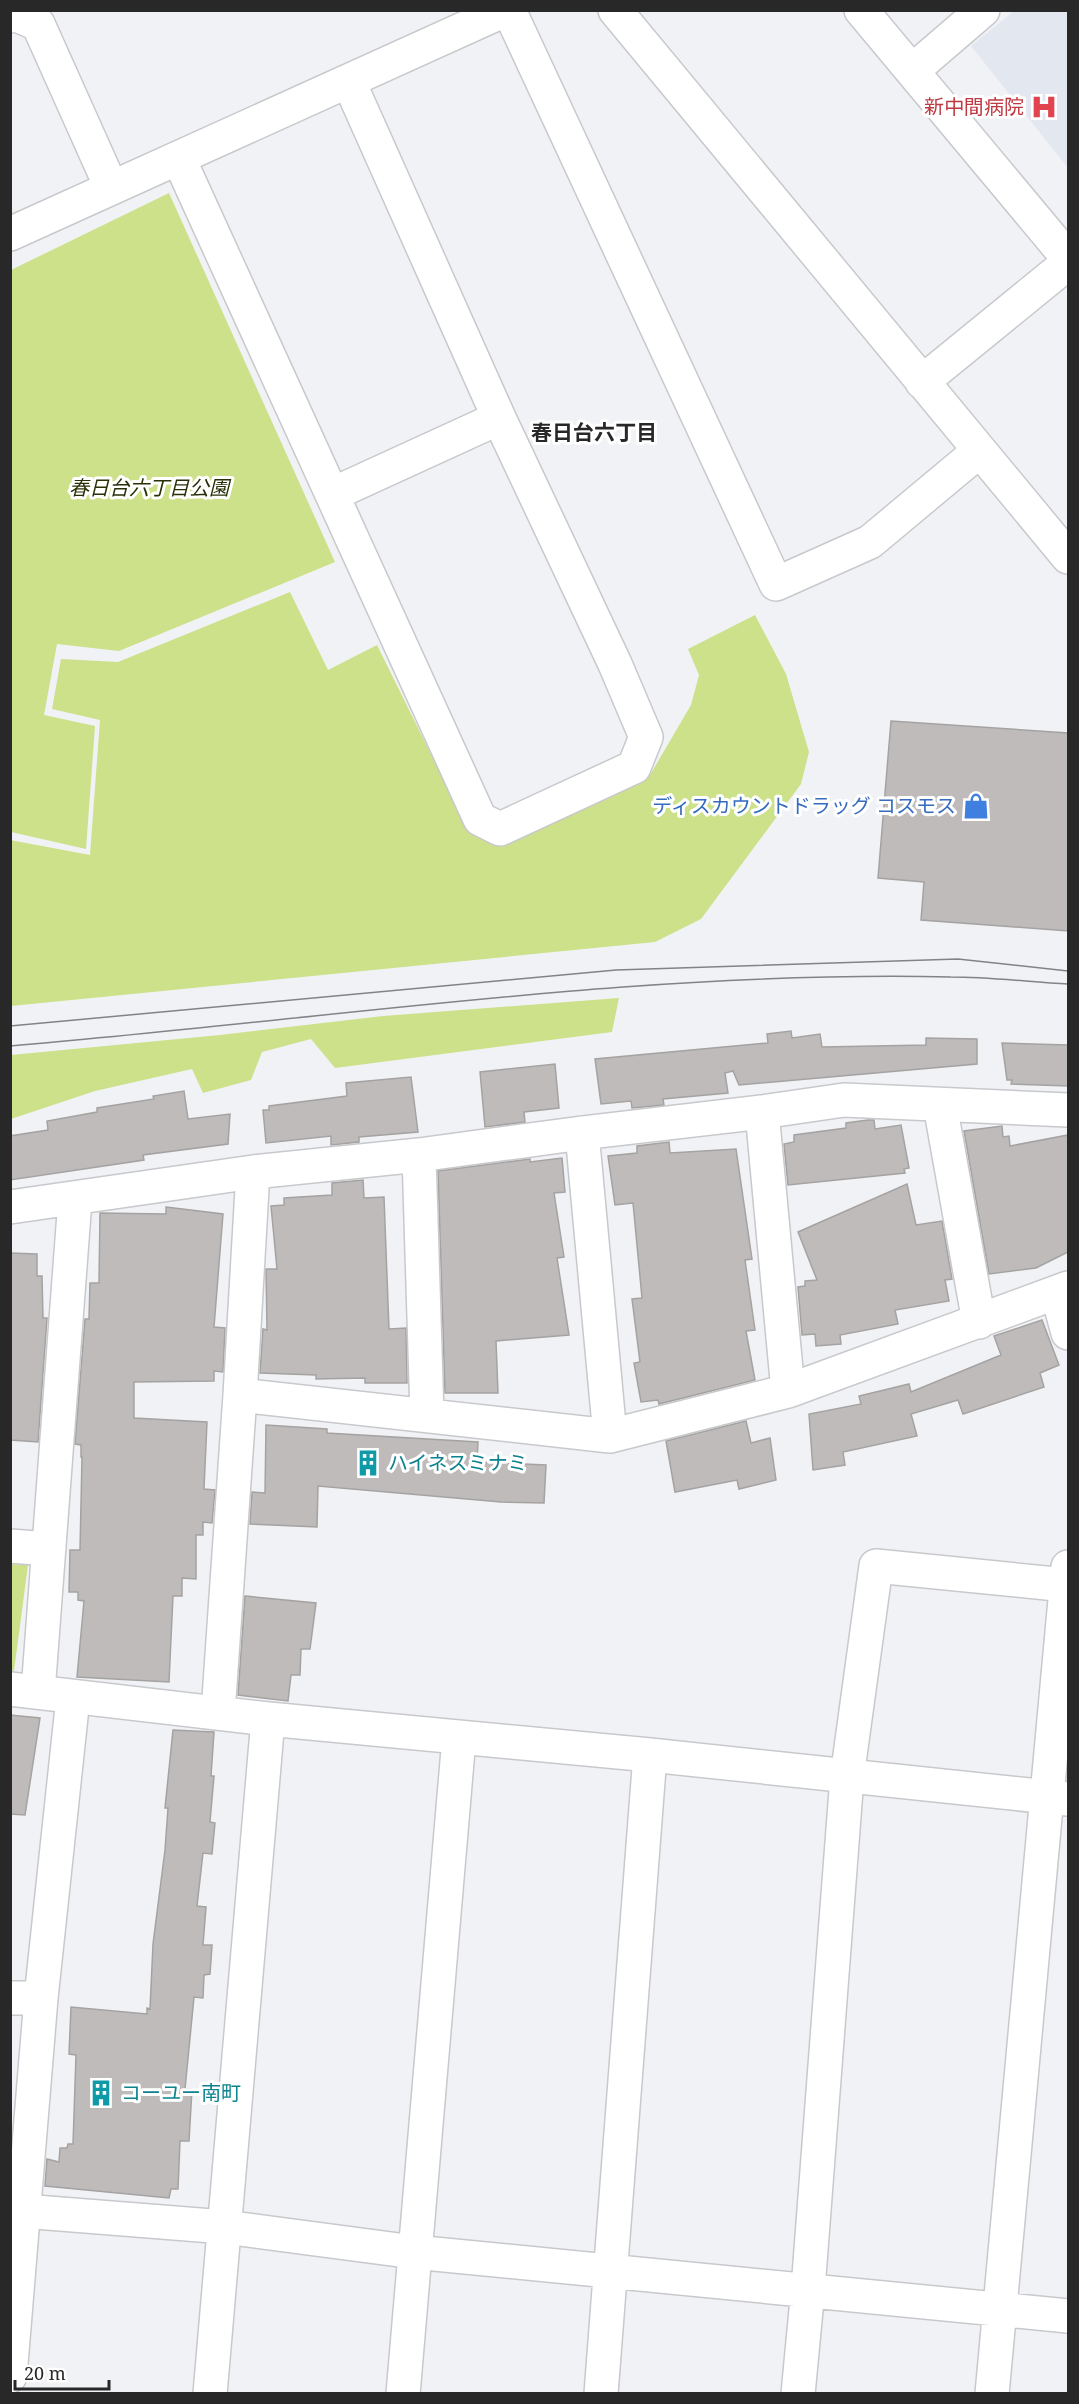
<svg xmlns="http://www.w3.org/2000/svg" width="1079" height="2404" font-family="'Noto Serif','Noto Sans JP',serif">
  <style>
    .built { fill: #e2e7f0 }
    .green { fill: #cce18a }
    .building { fill: #bebbba; stroke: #a5a3a2; stroke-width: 1.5 }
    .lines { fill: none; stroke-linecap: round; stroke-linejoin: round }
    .minor-casing { stroke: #c8c9cc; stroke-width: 36 }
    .minor { stroke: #fff; stroke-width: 33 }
    .tram { stroke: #838385; stroke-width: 1.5 }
    .labels { text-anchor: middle; stroke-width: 6; stroke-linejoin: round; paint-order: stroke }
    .health-label { font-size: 20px; fill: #be3a42; stroke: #fff; text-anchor: end }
    .park-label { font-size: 20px; font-style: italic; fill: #283007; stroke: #fff }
    .shop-label { font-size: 20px; fill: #366cbe; stroke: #fff; text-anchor: end }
    .culture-label { font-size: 20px; fill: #0d838f; stroke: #fff; text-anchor: start }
    .neighbourhood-label { font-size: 21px; font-weight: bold; fill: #282829; stroke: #fff }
  </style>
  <rect width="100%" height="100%" fill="#f1f2f5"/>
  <!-- built -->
  <path class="built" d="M1014 11H1068V168L971 46Z"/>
  <!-- green -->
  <path class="green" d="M169 193 335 562 119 651 57 644 44 715 95 726 86 849 11 832V270Z
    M290 592 328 670 377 645 467 827 500 846 650 775 691 705 699 675 688 649 755 615 786 674 809 752 801 784 701 919 655 942 11 1006 10 840 90 855 100 720 52 709 61 659 118 662Z
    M619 998 612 1032 335 1068 311 1039 262 1052 251 1080 203 1093 192 1069 95 1091 11 1119V1055L220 1035 383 1016Z
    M10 1564 28 1565 14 1671 10 1670Z"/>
  <!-- building -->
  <path class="building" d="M891 721 1068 733V931L921 920 924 882 878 878Z
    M791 1031 792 1038 820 1034 822 1047 926 1045V1038L977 1039V1064L739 1085 733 1071 725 1073 728 1093 663 1099 664 1105 632 1108 631 1101 601 1104 595 1059 768 1043 767 1034Z
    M1002 1043 1068 1045V1086L1011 1084 1012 1080H1007Z
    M555 1064 559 1108 524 1112 525 1122 485 1127 480 1072Z
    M411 1077 418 1132 359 1137V1142L331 1145V1136L266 1143 263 1110H269V1106L347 1096 346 1083Z
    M184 1091 188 1119 230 1114 228 1144 143 1155 144 1160 10 1180V1136L48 1130 47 1121 97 1112V1108L154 1099 153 1096Z
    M868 1120H874L875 1129 901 1125 909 1168 904 1169 905 1173 788 1185 784 1144 794 1142V1135L846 1128V1123Z
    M1002 1126 1003 1137 1009 1136 1010 1146 1068 1135V1252L1036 1268 989 1274 964 1131Z
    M669 1142 670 1153 736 1149 752 1259 745 1260 755 1330 746 1331 755 1380 659 1404 658 1400 641 1402 634 1363 640 1362 632 1299 642 1298 633 1203 615 1205 608 1156 637 1153V1146Z
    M562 1158 565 1192 554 1193 564 1257 557 1258 569 1335 496 1341 498 1393H445L438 1171 530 1159V1162Z
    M363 1180 364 1198 384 1197 389 1329 406 1328 407 1383H365V1378L316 1379V1375L260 1373 263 1329 267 1330 266 1269H277L271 1206 284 1205V1198L332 1195V1183Z
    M907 1184 916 1225 942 1221 952 1279 945 1280 949 1301 895 1310 898 1324 840 1335 841 1344 816 1346 815 1334 802 1335 798 1287 805 1286V1281L817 1280 798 1232Z
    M166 1207 223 1214 214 1327 225 1328 223 1372 214 1371V1381L134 1382V1418L207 1422 204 1489 215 1490 212 1523 203 1522V1535H196V1579L182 1578V1596H173L169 1682 77 1677 84 1601 78 1600V1592H69L70 1550H80L82 1457H81V1445L75 1444 85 1319H89L90 1283H99L100 1213 166 1214Z
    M10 1253 37 1254V1276H42L43 1318H47L38 1442 10 1440Z
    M1042 1320 1059 1365 1040 1373 1044 1387 963 1414 958 1400 911 1414 917 1436 843 1452 845 1465 813 1470 809 1414 861 1404 859 1396 909 1384 911 1392 1001 1355 994 1336Z
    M746 1421 751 1443 770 1438 776 1480 739 1489 737 1480 675 1492 666 1441Z
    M266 1425 327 1429V1433L478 1442 477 1462 546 1465 544 1503 501 1502 318 1486 317 1527 250 1524 252 1492 265 1493Z
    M245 1596 316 1603 310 1649H301L300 1675H291L288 1701 238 1695Z
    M10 1715 40 1718 25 1815 10 1814Z
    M173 1730 214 1732 211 1776H214L210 1822 215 1823 212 1854 203 1853 197 1906 206 1907 203 1945H212L210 1974 204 1975 203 1998 194 1997 185 2089H192L189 2141H180L178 2189H171L169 2198 45 2186 47 2159 59 2162 60 2148H67L68 2144H73L76 2055 69 2054 71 2007 147 2014V2008L150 2009 153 1944 165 1850 168 1808H165Z"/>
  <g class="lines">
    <!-- minor casing -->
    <g class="minor-casing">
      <path id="minor" d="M509 10 776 584 870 542 979 451
        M615 10 1068 557
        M861 10 1068 258
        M10 16 14 14 38 24 111 187
        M912 71 983 10
        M179 159 480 819 500 829 634 767 646 737 615 664 499 418 349 82
        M10 234 505 10
        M922 382 1068 263
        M333 494 499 418
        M940 1105 979 1322
        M762 1112 788 1391
        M582 1133 610 1436
        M419 1155 427 1415
        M10 1207 253 1172 419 1155 582 1133 762 1112 844 1100 1068 1110
        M1057 1292 1068 1333
        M240 1395 610 1436 788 1391 1068 1288
        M10 1546 49 1549
        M10 1689 268 1719 650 1755 1068 1799
        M38 1692 75 1200
        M218 1713 240 1395 253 1172
        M10 1998H41
        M10 2210 225 2227 414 2252 1068 2316
        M10 2376 41 1998 73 1698
        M210 2394 268 1719
        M403 2394 459 1738
        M601 2394 650 1755
        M798 2394 808 2289 847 1777 876 1566 1066 1585
        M992 2394 1068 1567"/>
    </g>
    <!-- minor -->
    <use href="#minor" class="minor"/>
    <!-- tram -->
    <path class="tram" d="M10 1026 616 970 958 959 1068 971
      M10 1046C324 1020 636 970 951 977 990 977 1030 982 1068 984"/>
  </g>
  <!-- icons -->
  <defs>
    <g id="hospital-bare" transform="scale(2.07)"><path d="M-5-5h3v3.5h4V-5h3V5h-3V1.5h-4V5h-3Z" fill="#e0444e" stroke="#fff" stroke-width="2.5" paint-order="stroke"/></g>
    <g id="shop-bare" transform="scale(2.07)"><path d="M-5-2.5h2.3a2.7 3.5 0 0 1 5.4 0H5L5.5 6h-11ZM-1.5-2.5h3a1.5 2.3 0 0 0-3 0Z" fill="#3f7fe0" stroke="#fff" stroke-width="2.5" paint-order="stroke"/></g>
    <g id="building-bare" transform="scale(2.07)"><path d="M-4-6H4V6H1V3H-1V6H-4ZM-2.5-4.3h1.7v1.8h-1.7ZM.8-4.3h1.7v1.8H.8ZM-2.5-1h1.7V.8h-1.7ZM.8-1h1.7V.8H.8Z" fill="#0f9aa8" stroke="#fff" stroke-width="2.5" paint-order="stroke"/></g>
  </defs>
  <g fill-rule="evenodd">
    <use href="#hospital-bare" x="1044" y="107"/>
    <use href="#shop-bare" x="976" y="806"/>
    <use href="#building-bare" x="368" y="1463"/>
    <use href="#building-bare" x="101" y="2093"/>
  </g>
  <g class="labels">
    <!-- health labels -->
    <g class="health-label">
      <text x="1024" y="114">新中間病院</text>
    </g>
    <!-- park labels -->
    <g class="park-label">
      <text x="149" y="495">春日台六丁目公園</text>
    </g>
    <!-- shop labels -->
    <g class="shop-label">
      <text x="956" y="813">ディスカウントドラッグ コスモス</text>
    </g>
    <!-- culture labels -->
    <g class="culture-label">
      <text x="388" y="1470">ハイネスミナミ</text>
      <text x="121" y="2100">コーユー南町</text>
    </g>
    <!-- neighbourhood labels -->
    <g class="neighbourhood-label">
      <text x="594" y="440">春日台六丁目</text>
    </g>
  </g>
  <!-- border -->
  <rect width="1079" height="2404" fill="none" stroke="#282829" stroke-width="24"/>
  <!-- scale -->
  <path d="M15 2380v9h94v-9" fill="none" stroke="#282829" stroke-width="3"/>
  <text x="24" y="2380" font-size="18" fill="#282829" stroke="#ffffff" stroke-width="4.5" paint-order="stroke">20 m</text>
</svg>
